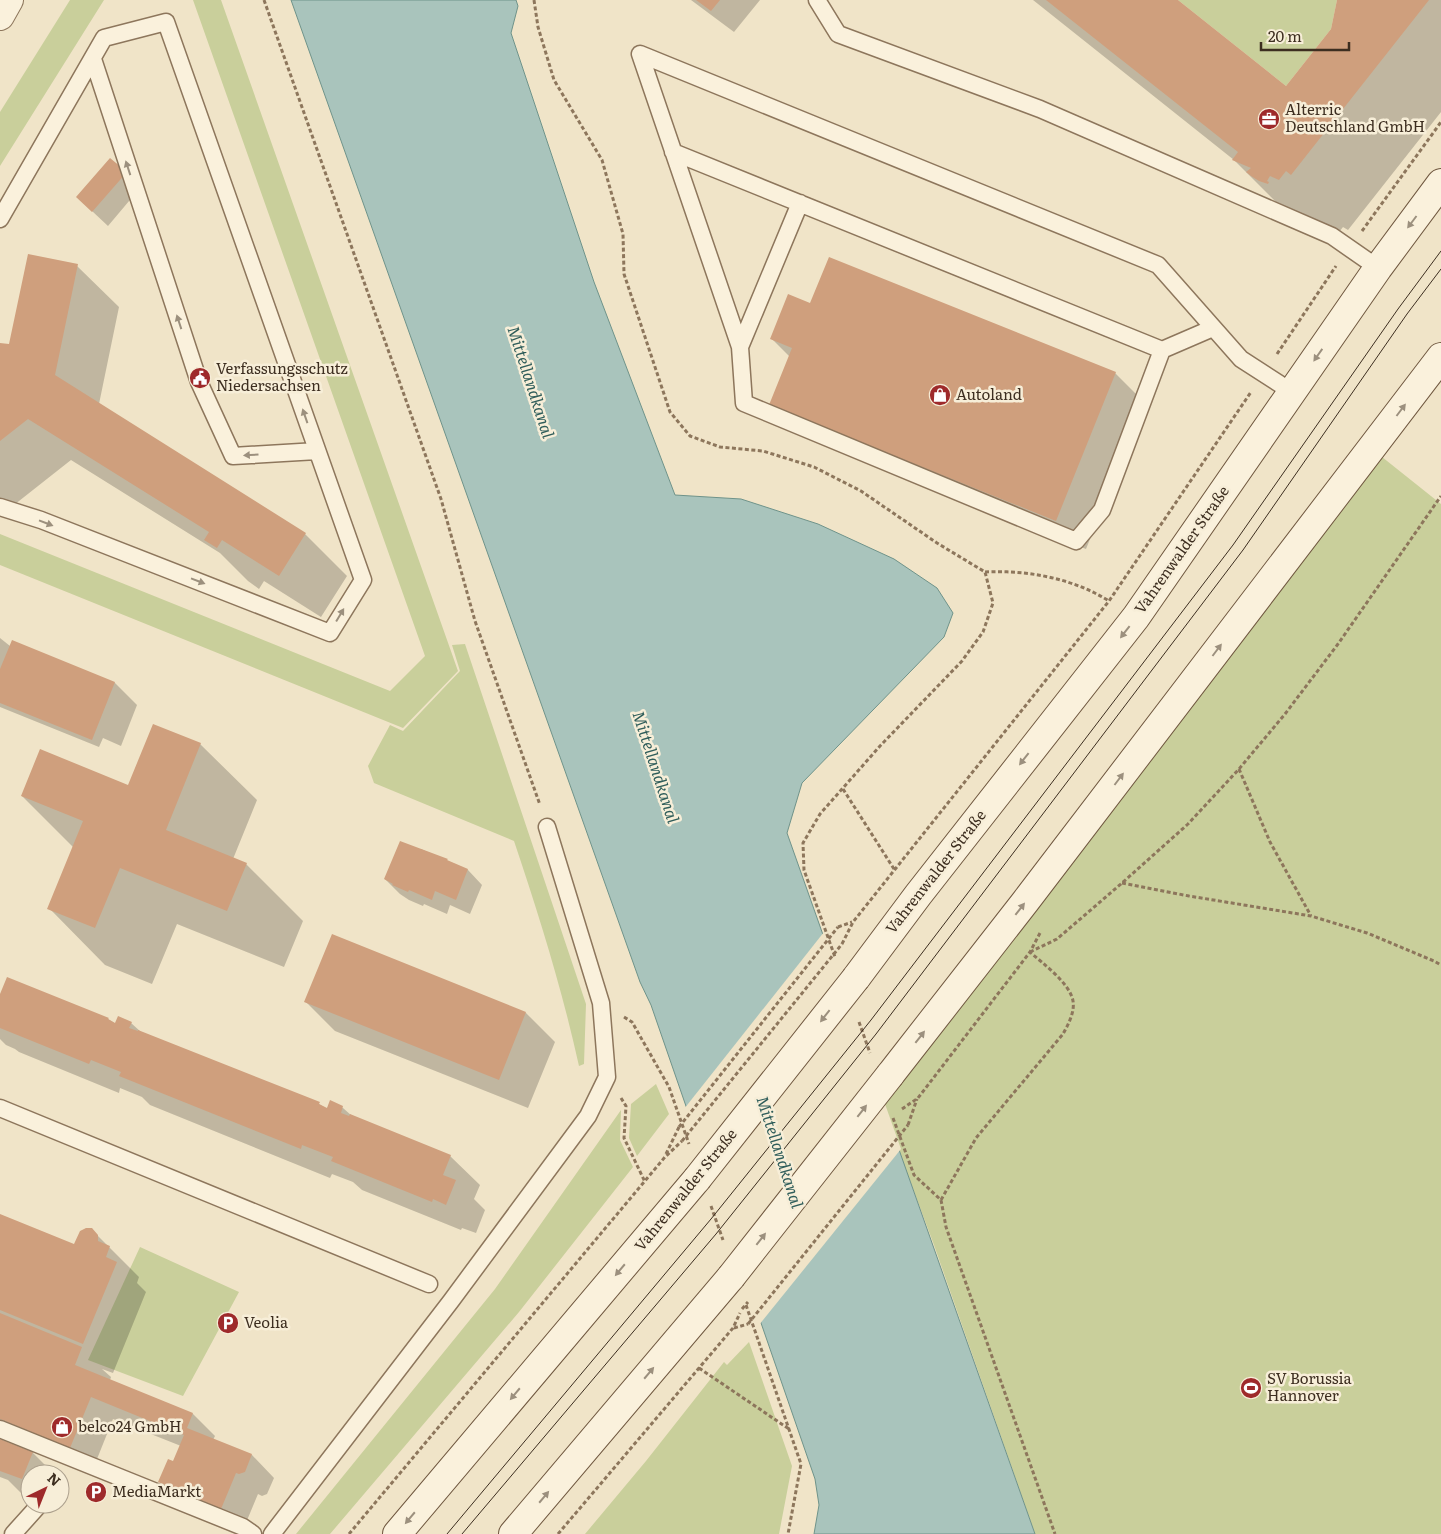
<svg xmlns="http://www.w3.org/2000/svg" width="1441" height="1534" font-family="Literata,serif">
  <style>
    .green { fill: #c9cf9b }
    .water { fill: #a9c4bc; stroke: #6f938a }
    .pier { fill: #f0e4c8 }
    .shadow { fill: #0003 }
    .building { fill: #cf9f7d }
    .lines { fill: none; stroke-linecap: round; stroke-linejoin: round }
    .lane-casing { stroke: #8d765c; stroke-width: 19 }
    .street-casing { stroke: #8d765c; stroke-width: 30 }
    .secondary-casing { stroke: #6f573f; stroke-width: 30 }
    .path { stroke: #8d765c; stroke-width: 3; stroke-dasharray: 4 2.5; stroke-linecap: butt }
    .lane { stroke: #faf1dc; stroke-width: 16 }
    .street { stroke: #faf1dc; stroke-width: 28 }
    .secondary { stroke: #faf1dc; stroke-width: 28 }
    .tram { stroke: #3d2e20; stroke-width: 1 }
    .secondary-bridge-casing { stroke: #6f573f; stroke-width: 30; stroke-linecap: butt }
    .path-bridge { stroke: #8d765c; stroke-width: 3; stroke-dasharray: 4 2.5; stroke-linecap: butt }
    .secondary-bridge { stroke: #faf1dc; stroke-width: 28 }
    .oneway { fill: #9c907e }
    .labels { text-anchor: middle; stroke-width: 5; stroke-linejoin: round; paint-order: stroke }
    .poi-label { font-size: 15px; fill: #3d2e20; stroke: #f7eed8; text-anchor: start }
    .street-label { font-size: 15px; fill: #3d2e20; stroke: #f7eed8 }
    .water-label { font-size: 16px; font-style: italic; fill: #2f5d5a; stroke: #f7eed8 }
  </style>
  <rect width="100%" height="100%" fill="#f0e4c8"/>
  <!-- green -->
  <path class="green" d="M70 0H104L0 166V112Z
    M193 0H221L458 671 403 728 0 565V534L390 691 425 656Z
    M1178 0H1337L1331 29 1286 86Z
    M1372 449 1441 504V1534H1035L934 1245 879 1098Z
    M465 644 586 1004 584 1064 579 1066C562 989 539 915 514 841L374 783 368 766 390 725 403 731 460 671 452 645Z
    M656 1084 669 1114 637 1156 629 1138 631 1104Z
    M621 1110 620 1140 633 1167 519 1312 330 1534H296L495 1289Z
    M140 1247 239 1292 183 1396 88 1360Z
    M749 1342 792 1466 779 1534H585L646 1461 724 1362 727 1365Z"/>
  <!-- water -->
  <path class="water" d="M291 0H516L518 6 511 33 594 282 675 495 741 499 818 524 894 559 937 588 953 613 944 637 802 783 787 833 1035 1534H814L819 1505 815 1479 651 1005 640 982Z"/>
  <!-- pier -->
  <path class="pier" d="M824 932 901 1149 759 1325 684 1109Z"/>
  <!-- shadow -->
  <path class="shadow" d="M691 0H760L734 32Z
    M1033 0H1176L1286 87 1332 30 1339 0H1441V112L1348 230 1343 227 1336 236 1290 216 1234 160Z
    M110 159 140 188 108 226 77 197Z
    M77 266 119 307 99 404 305 534 347 576 321 617 264 581 259 589 248 581 220 553 71 460 0 516V344L10 346Z
    M811 305 1115 373 1145 403 1086 549 800 434 790 357 772 339Z
    M0 638 10 646 12 642 115 683 137 705 121 746 103 738 99 747 0 707Z
    M200 744 257 800 233 859 246 864 303 921 284 967 177 924 152 984 105 965 49 908 74 848 22 796 129 786Z
    M421 849 468 870 482 885 470 914 450 905 447 914 424 904 423 906 409 900 400 894 385 879Z
    M0 997 108 1019 116 1024 131 1023 141 1032 319 1104 327 1109 330 1102 343 1108 352 1116 450 1156 480 1185 474 1199 485 1210 476 1233 462 1228 461 1230 362 1190 353 1182 332 1174 330 1178 150 1105 142 1097 120 1088 119 1093 19 1052 15 1049 6 1045 0 1039Z
    M306 1002 526 1013 555 1042 528 1108 335 1031Z
    M0 1215 75 1246 91 1229 139 1277 137 1283 146 1292 113 1373 102 1369 111 1377 110 1380 193 1414 215 1436 213 1440 252 1455 274 1478 267 1494 262 1496 258 1494 243 1530 167 1489 160 1482 174 1463 181 1446 113 1419 93 1469 0 1436Z
    M0 1441 33 1453 54 1474H30V1499L26 1498 8 1480 0 1477Z
    M42 1504H53L52 1508Z"/>
  <!-- building -->
  <path class="building" d="M696 0H720L711 11Z
    M1046 0H1178L1286 86 1331 29 1337 0H1429L1291 175 1286 171 1279 180 1270 176 1267 181 1269 182 1268 184 1259 181 1251 176 1246 172 1251 168 1232 160 1238 152Z
    M110 158 127 172 92 212 76 197Z
    M28 254 78 264 55 375 306 533 279 576 222 540 217 548 204 540 209 532 28 419 0 441V343L9 344Z
    M829 257 1116 372 1056 521 769 405 792 348 770 339 788 294 810 303Z
    M12 640 115 682 92 740 0 703V669Z
    M153 724 201 743 166 830 247 863 227 911 120 868 95 928 47 909 83 821 21 796 40 749 128 785Z
    M400 841 448 859 447 860 468 869 456 900 435 891 432 900 409 890 408 892 392 885 393 884 384 879Z
    M332 934 526 1012 499 1080 304 1002Z
    M7 977 109 1018 108 1019 115 1023 118 1016 132 1022 129 1028 138 1031V1030L320 1102 319 1104 327 1108 330 1100 343 1106 341 1113 349 1116 350 1114 451 1155 443 1175 456 1180 446 1205 433 1199 432 1202 331 1161 333 1157 302 1145 301 1149 119 1076 121 1072 91 1060 89 1064 0 1028V994Z
    M0 1214 74 1244 80 1231 86 1228H92L98 1235V1241L110 1246 106 1257 117 1262 83 1344 0 1310Z
    M0 1313 82 1347 75 1365 193 1413 187 1428 252 1454 245 1472 239 1474 236 1473 221 1509 158 1482 168 1459 173 1461 184 1435 91 1397 70 1448 0 1419Z
    M0 1439 33 1452 22 1479 0 1471Z"/>
  <g class="lines">
    <!-- lane casing -->
    <g class="lane-casing">
      <path id="lane" d="M817 0 838 34 1040 109 1332 236 1378 268
        M93 59 199 382 233 456 317 451
        M673 152 1162 350
        M0 219 104 38 166 22 363 580 330 633 41 520 0 507
        M1213 328 1162 350 1102 510 1076 541 744 403 740 347 640 54 1158 265 1241 359 1292 392
        M740 347 800 203
        M0 1108 429 1284
        M0 1429 243 1527 253 1534
        M13 1534 40 1504
        M272 1534 451 1301 588 1116 607 1077 601 1003 547 827"/>
    </g>
    <!-- street casing -->
    <g class="street-casing">
      <path id="street" d="M0 16 9 0"/>
    </g>
    <!-- secondary casing -->
    <g class="secondary-casing">
      <path id="secondary" d="M856 978 918 895 1136 617 1378 268 1441 183
        M890 1075 1025 902 1441 357
        M397 1534 697 1179
        M513 1534 731 1277"/>
    </g>
    <!-- path -->
    <path class="path" d="M264 0 441 499 475 621 540 805
      M534 0 538 27 554 80 602 160 623 234 624 274 670 412 690 436 720 447 763 451 814 467 861 491 937 543 985 572 993 603 983 632 962 661 880 746 820 814 803 843 804 870 835 957
      M1362 231 1441 122
      M1277 354 1336 266
      M985 572C1028 570 1072 578 1109 601
      M1239 769 1270 842 1311 916
      M843 789 894 869
      M1122 883 1189 896 1311 916 1367 933 1434 961 1441 965
      M838 927 852 922
      M842 944 853 922 1109 601 1251 392
      M1030 952 1057 939 1122 883 1188 824 1239 769 1285 714 1338 644 1441 496
      M624 1017 632 1022 669 1087 689 1144
      M859 1022 870 1053
      M621 1098 626 1106 624 1138 645 1182
      M902 1109 918 1098 1030 952 1040 933
      M893 1118 914 1175 941 1200 946 1227 1055 1534
      M908 1125 917 1099
      M666 1154 679 1127
      M941 1200 976 1138 1063 1034C1068 1025 1075 1012 1073 1001 1070 983 1042 963 1030 952
      M711 1206 723 1240
      M746 1305 801 1464 788 1534
      M734 1328 748 1324
      M699 1368 789 1429
      M349 1534 665 1157 682 1141
      M558 1534 733 1328 740 1313"/>
    <!-- lane -->
    <use href="#lane" class="lane"/>
    <!-- street -->
    <use href="#street" class="street"/>
    <!-- secondary -->
    <use href="#secondary" class="secondary"/>
    <!-- tram -->
    <path class="tram" d="M447 1534 711 1219 871 1020 1233 545 1398 309 1441 251
      M462 1534 716 1234 876 1034 1243 550 1407 314 1441 269"/>
    <!-- secondary-bridge casing -->
    <g class="secondary-bridge-casing">
      <path id="secondary-bridge" d="M697 1179 856 978
        M731 1277 890 1075"/>
    </g>
    <!-- path-bridge -->
    <path class="path-bridge" d="M679 1127 838 927
      M682 1141 842 944
      M742 1309 748 1302
      M748 1324 908 1125"/>
    <!-- secondary-bridge -->
    <use href="#secondary-bridge" class="secondary-bridge"/>
  </g>
  <!-- one-way arrows -->
  <defs><path id="oneway-solid" d="M-6-.8H1V-3.2L6.5 0L1 3.2V.8H-6Z" transform="scale(1.25)"/></defs>
  <g class="oneway">
    <use href="#oneway-solid" transform="translate(128 168) rotate(-108)"/>
    <use href="#oneway-solid" transform="translate(1412 222) rotate(127)"/>
    <use href="#oneway-solid" transform="translate(179 322) rotate(-108)"/>
    <use href="#oneway-solid" transform="translate(1318 355) rotate(125)"/>
    <use href="#oneway-solid" transform="translate(1401 410) rotate(-53)"/>
    <use href="#oneway-solid" transform="translate(305 416) rotate(-109)"/>
    <use href="#oneway-solid" transform="translate(251 455) rotate(176)"/>
    <use href="#oneway-solid" transform="translate(46 523) rotate(21)"/>
    <use href="#oneway-solid" transform="translate(198 581) rotate(21)"/>
    <use href="#oneway-solid" transform="translate(340 615) rotate(-59)"/>
    <use href="#oneway-solid" transform="translate(1125 632) rotate(128)"/>
    <use href="#oneway-solid" transform="translate(1217 650) rotate(-53)"/>
    <use href="#oneway-solid" transform="translate(1024 759) rotate(128)"/>
    <use href="#oneway-solid" transform="translate(1119 779) rotate(-53)"/>
    <use href="#oneway-solid" transform="translate(1020 909) rotate(-52)"/>
    <use href="#oneway-solid" transform="translate(825 1016) rotate(128)"/>
    <use href="#oneway-solid" transform="translate(920 1037) rotate(-52)"/>
    <use href="#oneway-solid" transform="translate(862 1111) rotate(-52)"/>
    <use href="#oneway-solid" transform="translate(761 1239) rotate(-52)"/>
    <use href="#oneway-solid" transform="translate(620 1270) rotate(130)"/>
    <use href="#oneway-solid" transform="translate(649 1373) rotate(-50)"/>
    <use href="#oneway-solid" transform="translate(515 1394) rotate(130)"/>
    <use href="#oneway-solid" transform="translate(544 1497) rotate(-50)"/>
    <use href="#oneway-solid" transform="translate(410 1518) rotate(130)"/>
  </g>
  <!-- icons -->
  <defs>
    <g id="office-disc" transform="scale(1.125)"><circle r="9.5" fill="#9e2a2b" stroke="#f7eed8"/><path d="M-6-3h4V-5.5h4V-3h4V5H-6ZM-1-4.5V-3h2v-1.5ZM-6 0V1H6V0Z" fill="#fff"/></g>
    <g id="civic-disc" transform="scale(1.125)"><circle r="9.5" fill="#9e2a2b" stroke="#f7eed8"/><path d="M-.6-6.5H3V-4.5H.6V-3L4-1V1h2V6H-6V1h2V-1L-.6-3ZM-1.2 2.5V6h2.4V2.5Z" fill="#fff"/></g>
    <g id="shop-disc" transform="scale(1.125)"><circle r="9.5" fill="#9e2a2b" stroke="#f7eed8"/><path d="M-5-2.5h2.3a2.7 3.5 0 0 1 5.4 0H5L5.5 6h-11ZM-1.5-2.5h3a1.5 2.3 0 0 0-3 0Z" fill="#fff"/></g>
    <g id="parking-disc" transform="scale(1.125)"><circle r="9.5" fill="#9e2a2b" stroke="#f7eed8"/><path d="M-3.5-5.5H1a3.5 3.5 0 0 1 0 7H-1V5.5H-3.5ZM-1-3.4V-.6H.8a1.4 1.4 0 0 0 0-2.8Z" fill="#fff"/></g>
    <g id="stadium-disc" transform="scale(1.125)"><circle r="9.5" fill="#9e2a2b" stroke="#f7eed8"/><path d="M0-5a6.5 5 0 1 0 0 10a6.5 5 0 1 0 0-10ZM-3.5-1.8h7v3.6h-7Z" fill="#fff"/></g>
  </defs>
  <g fill-rule="evenodd">
    <use href="#office-disc" x="1269" y="119"/>
    <use href="#civic-disc" x="200" y="378"/>
    <use href="#shop-disc" x="940" y="395"/>
    <use href="#parking-disc" x="228" y="1323"/>
    <use href="#stadium-disc" x="1251" y="1388"/>
    <use href="#shop-disc" x="62" y="1427"/>
    <use href="#parking-disc" x="96" y="1492"/>
  </g>
  <g class="labels">
    <!-- poi labels -->
    <g class="poi-label">
      <text x="1285" y="115">Alterric<tspan x="1285" dy="17">Deutschland GmbH</tspan></text>
      <text x="216" y="374">Verfassungsschutz<tspan x="216" dy="17">Niedersachsen</tspan></text>
      <text x="956" y="400">Autoland</text>
      <text x="244" y="1328">Veolia</text>
      <text x="1267" y="1384">SV Borussia<tspan x="1267" dy="17">Hannover</tspan></text>
      <text x="78" y="1432">belco24 GmbH</text>
      <text x="112" y="1497">MediaMarkt</text>
    </g>
    <!-- street labels -->
    <g class="street-label">
      <text transform="translate(1182 550) rotate(-55)" y="5">Vahrenwalder Straße</text>
      <text transform="translate(936 872) rotate(-52)" y="5">Vahrenwalder Straße</text>
      <text transform="translate(686 1190) rotate(-51)" y="5">Vahrenwalder Straße</text>
    </g>
    <!-- water labels -->
    <g class="water-label">
      <text transform="translate(531 382) rotate(72)" y="6">Mittellandkanal</text>
      <text transform="translate(656 767) rotate(72)" y="6">Mittellandkanal</text>
      <text transform="translate(780 1152) rotate(72)" y="6">Mittellandkanal</text>
    </g>
  </g>
  <!-- north arrow -->
  <g transform="translate(45 1489) rotate(43)"><circle r="24" fill="#f7eed8" stroke="#ada18e"/>
  <path d="M0-4L9 19L0 12L-9 19Z" fill="#9e2a2b"/>
  <text y="-8" font-size="14" font-weight="bold" text-anchor="middle" fill="#3d2e20">N</text>
  </g>
  <!-- scale -->
  <path d="M1261 42v8h88v-8" fill="none" stroke="#3d2e20" stroke-width="2.5"/>
  <text x="1268" y="42" font-size="15" fill="#3d2e20" stroke="#f7eed8" stroke-width="4" paint-order="stroke">20 m</text>
</svg>
